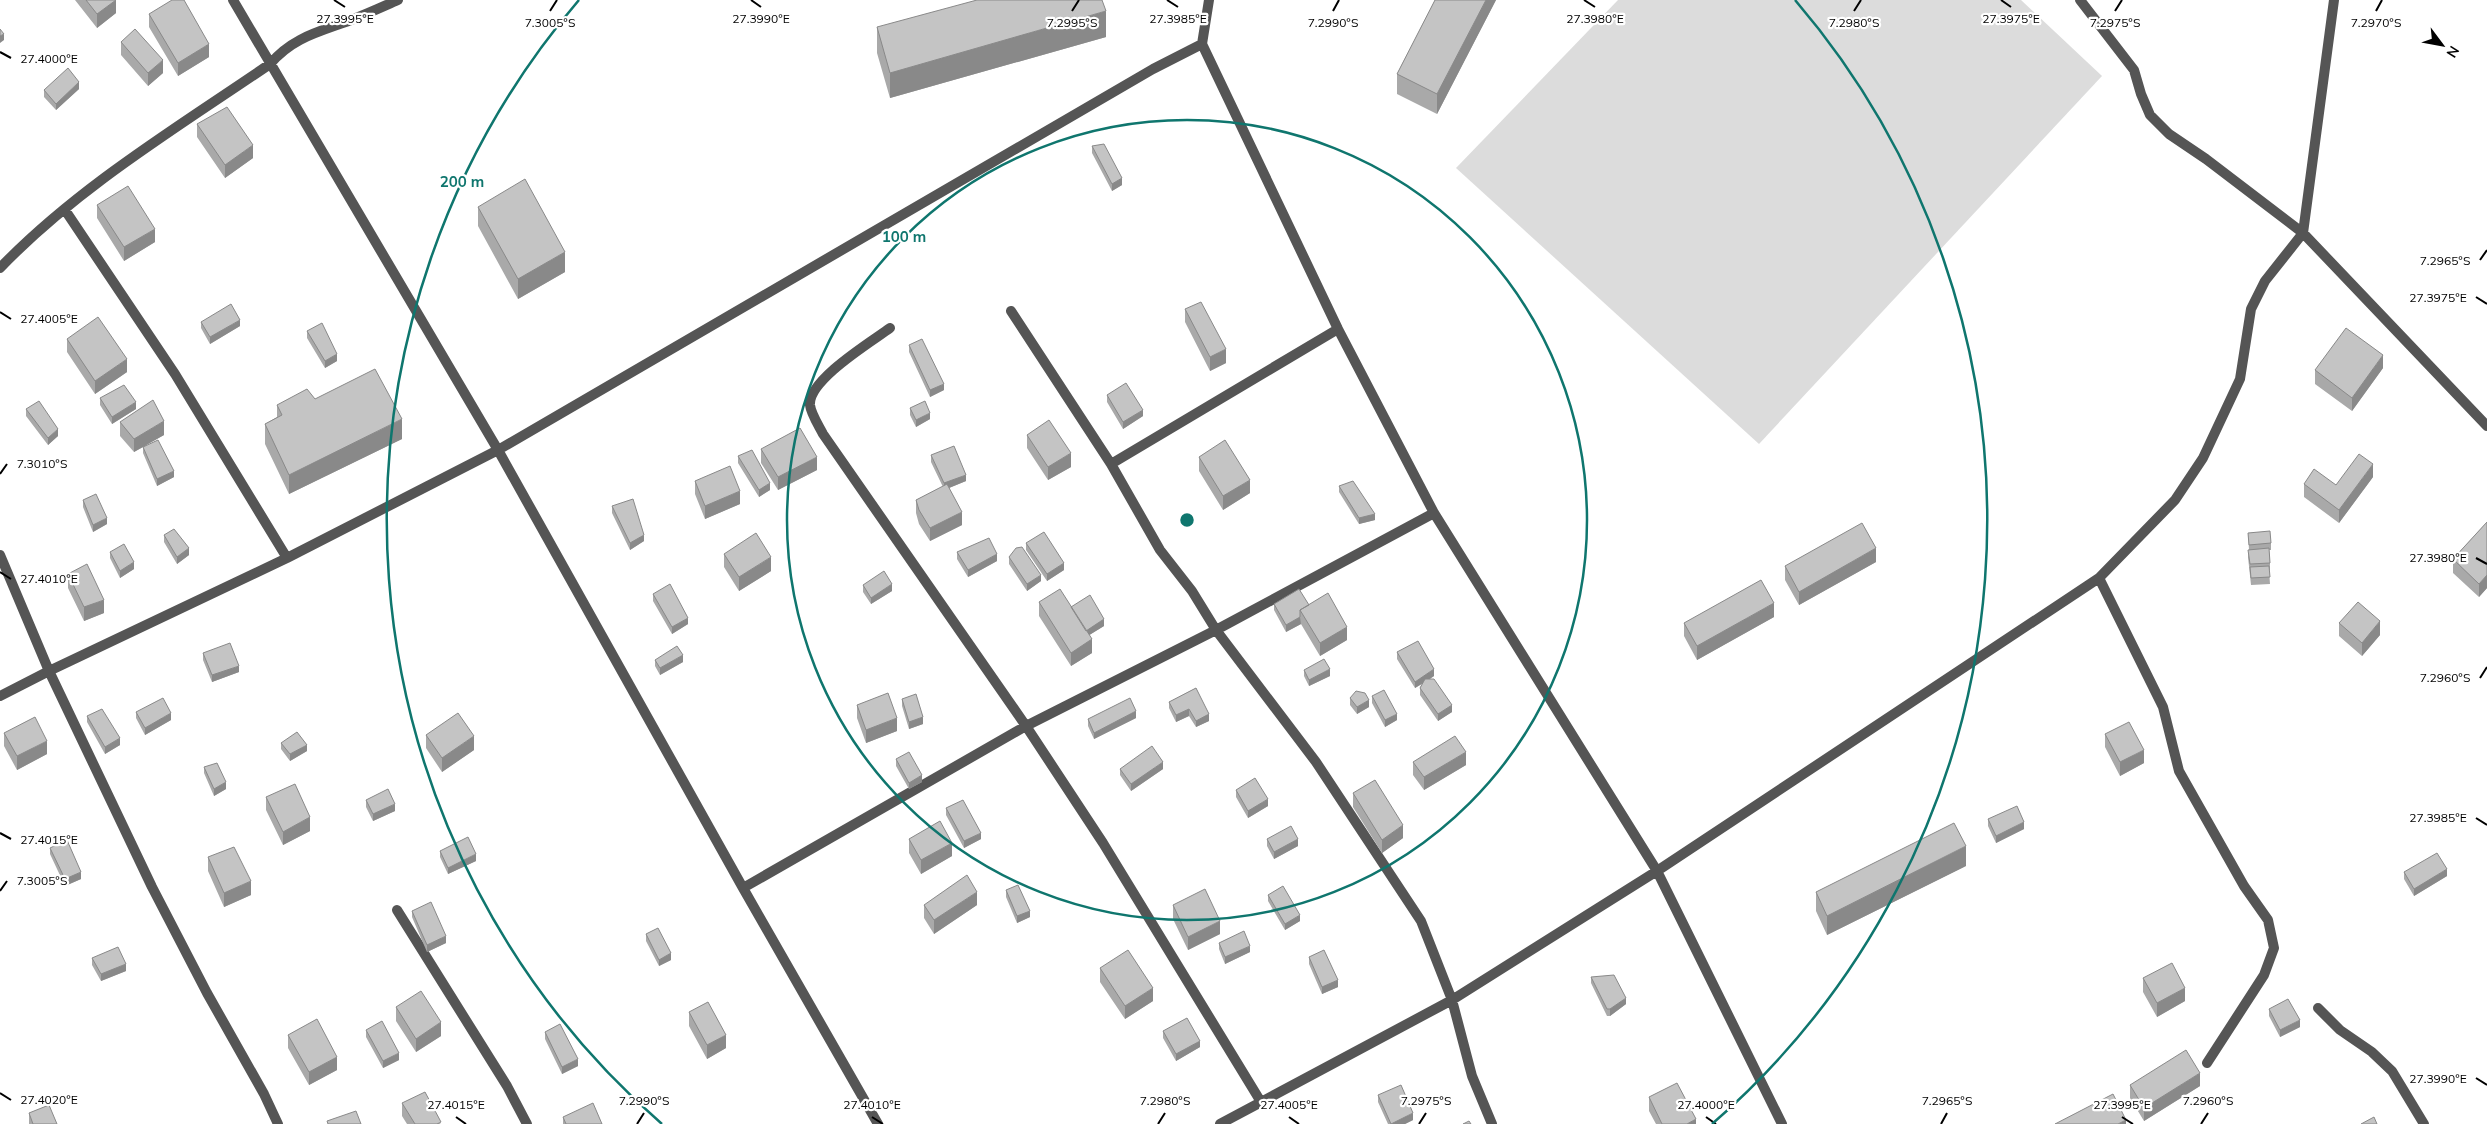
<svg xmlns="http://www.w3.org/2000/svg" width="2487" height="1124" font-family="Mulish,sans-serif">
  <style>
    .green { fill: #dcdcdc }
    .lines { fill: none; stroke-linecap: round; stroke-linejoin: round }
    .minor { stroke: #555; stroke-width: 10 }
    .wall { fill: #a9a9a9 }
    .shaded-wall { fill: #898989 }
    .building { fill: #c4c4c4; stroke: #898989 }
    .ticks { fill: none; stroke: #000; stroke-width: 2 }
    .ring { fill: none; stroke: #0f766e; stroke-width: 2.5 }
    .ticks-label { font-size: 12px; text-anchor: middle; fill: #000; stroke: #fff; stroke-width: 4.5; stroke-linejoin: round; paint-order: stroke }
    .centre { fill: #0f766e; stroke: #fff; stroke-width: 2.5 }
    .ring-label { font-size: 15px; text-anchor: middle; font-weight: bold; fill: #0f766e; stroke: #fff; stroke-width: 4.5; stroke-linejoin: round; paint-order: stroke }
  </style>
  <rect width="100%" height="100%" fill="#fff"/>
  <!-- green -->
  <path class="green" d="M1618 0H2021L2102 76 1759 444 1456 168Z"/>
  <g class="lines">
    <!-- minor -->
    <path class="minor" d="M233 0 498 450 743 888 878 1124
      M1209 0 1202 44 1338 329 1434 513 1657 871 1782 1124
      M2080 0 2134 70 2141 94 2150 115 2169 134 2206 159 2303 233 2487 426
      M65 210 175 374 287 558
      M0 268C78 187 178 127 270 64 293 37 319 32 351 20 367 14 382 7 398 0
      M1011 311 1111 464 1160 550 1192 591 1216 630 1316 762 1421 921 1452 1000 1472 1076 1492 1124
      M890 328C871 342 808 380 810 405 811 414 819 426 823 434L1026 726 1103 843 1261 1102
      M1111 464 1338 329
      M0 555 49 671 152 887 207 993 264 1094 278 1124
      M2099 578 2163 707 2179 771 2244 886 2268 920 2274 948 2264 975 2207 1063
      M0 696 49 671 287 558 498 450 1153 69 1202 44
      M743 888 1026 726 1216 630 1434 513
      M397 910 507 1086 527 1124
      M2318 1008 2340 1030 2372 1052 2392 1071 2424 1124
      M1220 1124 1452 1000 1657 871 2099 578 2175 500 2203 458 2240 379 2251 309 2265 281 2303 233 2334 0"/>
  </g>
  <!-- wall -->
  <path class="wall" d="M75 0H116V13L97 28Z
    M1435 0H1496L1437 114 1397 94V74Z
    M149 14 209 57 178 76 149 27Z
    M877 27 1106 37 890 98 877 53Z
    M121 42 163 73 148 86 121 55Z
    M79 89 56 110 44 97V90Z
    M197 124 253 158 225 178 197 137Z
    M1092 146 1122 185 1112 191 1092 153Z
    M97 205 155 242 124 261 97 218Z
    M478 207 565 272 518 299 478 226Z
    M1185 309 1226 363 1210 371 1185 322Z
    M201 322 240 326 210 344 201 328Z
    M307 331 337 361 325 368 307 338Z
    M67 339 127 372 95 394 67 352Z
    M909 345 944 390 930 397 909 352Z
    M2383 368 2352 411 2315 384V370Z
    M1107 395 1143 416 1123 429 1107 402Z
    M100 398 136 409 112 424 100 405Z
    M277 405 402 439 289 494 265 444V424L277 417Z
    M910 408 930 419 916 427 910 415Z
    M26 409 58 436 48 445 26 416Z
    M120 422 164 435 146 445 174 477 157 486 143 453V447L134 452 120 436Z
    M1027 435 1071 467 1048 480 1027 448Z
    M761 449 817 470 778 490 761 463Z
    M931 455 966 481 949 488 962 525 930 541 919 524 916 513V500L943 487 931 462Z
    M738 456 770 490 759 497 738 463Z
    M1199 457 1250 493 1223 510 1199 471Z
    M2373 477 2339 523 2304 497V484L2336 485Z
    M695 481 740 504 705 519 695 494Z
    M1339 486 1375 520 1359 524 1339 492Z
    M83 500 107 524 93 532 83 507Z
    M612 506 644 541 630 550 612 513Z
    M2487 522V588L2479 597 2453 573V559Z
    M2248 533 2271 543V550H2269L2270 563V570H2269L2270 584 2251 585 2248 557 2249 550Z
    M164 535 189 555 177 564 164 542Z
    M1026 543 1064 570 1047 581 1026 550Z
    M110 552 134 569 120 578 110 558Z
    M957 552 997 561 968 577 957 559Z
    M724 554 771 571 739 591 724 567Z
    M1009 557 1041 581 1027 591 1009 564Z
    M1876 562 1799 605 1785 580V566Z
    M68 574 104 613 84 621 68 588Z
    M863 585 892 591 871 604 863 592Z
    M653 594 688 624 672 634 653 601Z
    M1039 602 1071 607 1104 626 1089 635 1092 653 1071 666 1039 616Z
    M1274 604 1309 605 1347 640 1320 656 1301 624 1286 632 1274 610Z
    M1774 617 1697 660 1684 636V623Z
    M2339 623 2380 635 2362 656 2339 636Z
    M1397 652 1434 676 1430 679 1452 712 1438 721 1420 695V688L1422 684 1415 688 1397 659Z
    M203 653 239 672 212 682 203 660Z
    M655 660 683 662 660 675 655 666Z
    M1304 670 1330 676 1309 686 1304 676Z
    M1196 688 1209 721 1196 727 1189 716 1176 722 1169 708V702Z
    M1372 696 1397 720 1385 727 1372 703Z
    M1350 698 1369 707 1357 714 1350 705Z
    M902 699 923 724 909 729 902 706Z
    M857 705 897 731 866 743 857 718Z
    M136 712 171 720 145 735 136 718Z
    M87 716 120 745 105 754 87 722Z
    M1136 718 1094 739 1088 726V719Z
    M4 733 47 754 17 770 4 746Z
    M2105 734 2144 763 2120 776 2105 747Z
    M426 735 474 750 442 772 426 748Z
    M281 743 307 751 290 761 281 749Z
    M896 759 922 782 909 789 896 766Z
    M1413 762 1466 765 1424 790 1413 775Z
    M204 767 226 789 214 796 204 773Z
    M1120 769H1163L1131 791 1120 775Z
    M1236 790 1268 806 1248 818 1236 797Z
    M1353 793 1403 838 1382 853 1353 807Z
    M266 797 310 831 283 845 266 810Z
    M366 800 395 811 373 821 366 807Z
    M946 808 981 839 964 848 946 815Z
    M1988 819 2024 829 1996 843 1988 826Z
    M909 839 952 856 921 874 909 853Z
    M1267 839 1298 846 1274 859 1267 846Z
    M50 848 81 879 65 886 50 854Z
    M440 851 476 861 448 874 440 857Z
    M208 857 251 895 224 907 208 871Z
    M1966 866 1827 935 1816 911V892Z
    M2404 872 2447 876 2414 896 2404 879Z
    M1006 890 1030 917 1017 923 1006 897Z
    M1268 895 1300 921 1285 930 1268 901Z
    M924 905H977L934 934 924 918Z
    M1173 905 1220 934 1188 950 1173 919Z
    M412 911 446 943 427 952 412 917Z
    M646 934 671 960 659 966 646 941Z
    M1219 943 1250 952 1225 964 1219 949Z
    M1309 957 1338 987 1322 994 1309 964Z
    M92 958 126 971 101 981 92 965Z
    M1100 968 1153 1001 1125 1019 1100 982Z
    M1591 977 1626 1004 1610 1016H1607L1591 983Z
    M2143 978 2185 1001 2157 1017 2143 992Z
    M396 1007 441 1036 416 1052 396 1021Z
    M2269 1009 2300 1027 2280 1037 2269 1016Z
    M689 1012 726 1048 707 1059 689 1026Z
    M366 1030 399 1060 383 1068 366 1037Z
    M1163 1031 1200 1047 1176 1061 1163 1038Z
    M545 1032 578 1066 562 1074 545 1039Z
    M288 1035 337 1070 309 1085 288 1048Z
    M2130 1085 2200 1086 2144 1121 2130 1098Z
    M1378 1095 1413 1120 1405 1124H1388L1378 1102Z
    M1649 1097 1696 1124H1656L1649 1111Z
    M402 1103 441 1124H407L402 1116Z
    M29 1113 57 1124H29Z
    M563 1117 602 1124H563Z"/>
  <!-- shaded-wall -->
  <path class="shaded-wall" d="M116 0V13L97 28V14Z
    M1486 0H1496L1437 114V94Z
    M1106 11V37L890 98V73Z
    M4 34V40L0 43V36Z
    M209 44V57L178 76V63Z
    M163 60V73L148 86V73Z
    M79 82V89L56 110V104Z
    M253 145V158L225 178V165Z
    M1122 178V185L1112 191V184Z
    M155 229V242L124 261V247Z
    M565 252V272L518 299V279Z
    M240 320V326L210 344V337Z
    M1226 349V363L1210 371V357Z
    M337 354V361L325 368V361Z
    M2383 355V368L2352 411V398Z
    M127 359V372L95 394V381Z
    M944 384V390L930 397V390Z
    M136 402V409L112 424V417Z
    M1143 410V416L1123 429V422Z
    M930 413V419L916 427V420Z
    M402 419V439L289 494V475Z
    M164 421V435L134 452V439Z
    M58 429V436L48 445V438Z
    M1071 453V467L1048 480V467Z
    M817 457V470L778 490V477Z
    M2373 464V477L2339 523V510Z
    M174 471V477L157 486V479Z
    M966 475V481L944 490V483Z
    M1250 480V493L1223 510V496Z
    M770 483V490L759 497V490Z
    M740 491V504L705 519V506Z
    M962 512V525L930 541V528Z
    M1375 514V520L1359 524V518Z
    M107 518V524L93 532V525Z
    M644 535V541L630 550V543Z
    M189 548V555L177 564V557Z
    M1876 548V562L1799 605V592Z
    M997 554V561L968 577V570Z
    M771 557V571L739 591V577Z
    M134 562V569L120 578V571Z
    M1064 563V570L1047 581V574Z
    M1041 575V581L1027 591V584Z
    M2487 575V588L2479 597V584Z
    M892 584V591L871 604V598Z
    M104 600V613L84 621V607Z
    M1774 603V617L1697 660V646Z
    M1300 617 1301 624 1286 632V625Z
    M688 618V624L672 634V627Z
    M1104 619V626L1083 639V632Z
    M2380 621V635L2362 656V643Z
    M1347 627V640L1320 656V643Z
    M1092 639V653L1071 666V653Z
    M683 655V662L660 675V668Z
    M239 666V672L212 682V675Z
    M1330 669V676L1309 686V680Z
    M1434 669V676L1415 688V682Z
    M1369 700V707L1357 714V707Z
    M1452 705V712L1438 721V714Z
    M1189 709V716L1176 722V715Z
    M1136 711V718L1094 739V733Z
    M171 713V720L145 735V728Z
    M1209 714V721L1196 727V721Z
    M1397 714V720L1385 727V720Z
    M923 717V724L909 729V722Z
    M897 718V731L866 743V730Z
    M474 736V750L442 772V758Z
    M120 738V745L105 754V747Z
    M47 741V754L17 770V756Z
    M307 745V751L290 761V754Z
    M2144 750V763L2120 776V762Z
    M1466 752V765L1424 790V777Z
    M1163 762V769L1131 791V784Z
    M922 775V782L909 789V783Z
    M226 782V789L214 796V789Z
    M1268 799V806L1248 818V811Z
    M395 804V811L373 821V814Z
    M310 817V831L283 845V832Z
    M2024 822V829L1996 843V836Z
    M1403 825V838L1382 853V840Z
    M981 833V839L964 848V841Z
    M1298 839V846L1274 859V852Z
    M952 843V856L921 874V860Z
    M1966 846V866L1827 935V916Z
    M476 854V861L448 874V868Z
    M2447 869V876L2414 896V889Z
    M81 872V879L65 886V879Z
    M251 881V895L224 907V893Z
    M977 892V905L934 934V920Z
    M1030 911V917L1017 923V916Z
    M1300 915V921L1285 930V924Z
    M1220 921V934L1188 950V937Z
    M446 936V943L427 952V945Z
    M1250 946V952L1225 964V957Z
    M671 953V960L659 966V960Z
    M126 964V971L101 981V974Z
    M1338 980V987L1322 994V987Z
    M1153 988V1001L1125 1019V1006Z
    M2185 988V1001L2157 1017V1003Z
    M1626 998V1004L1610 1016V1009Z
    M2300 1020V1027L2280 1037V1030Z
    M441 1022V1036L416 1052V1039Z
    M726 1035V1048L707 1059V1045Z
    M1200 1041V1047L1176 1061V1054Z
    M399 1053V1060L383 1068V1061Z
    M337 1057V1070L309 1085V1072Z
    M578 1059V1066L562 1074V1067Z
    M2200 1073V1086L2144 1121V1108Z
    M1413 1113V1120L1405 1124H1391Z
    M1696 1119V1124H1687Z
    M2126 1120V1124H2118Z"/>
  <!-- building -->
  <path class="building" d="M86 0H116L97 14Z
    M172 0H184L209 44 178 63 149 14Z
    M977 0H1102L1106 11 890 73 877 27Z
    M1435 0H1486L1437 94 1397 74Z
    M0 29 4 34 0 36Z
    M135 29 163 60 148 73 121 42Z
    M68 68 79 82 56 104 44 90Z
    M227 107 253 145 225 165 197 124Z
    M1104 144 1122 178 1112 184 1092 146Z
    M525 179 565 252 518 279 478 207Z
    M128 186 155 229 124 247 97 205Z
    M1201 302 1226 349 1210 357 1185 309Z
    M231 304 240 320 210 337 201 322Z
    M98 317 127 359 95 381 67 339Z
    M322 323 337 354 325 361 307 331Z
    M2346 328 2383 355 2352 398 2315 370Z
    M922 339 944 384 930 390 909 345Z
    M375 369 402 419 289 475 265 424 282 415 277 405 307 389 315 399Z
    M1126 383 1143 410 1123 422 1107 395Z
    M124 385 136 402 112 417 100 398Z
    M153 400 164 421 134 439 120 422Z
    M39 401 58 429 48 438 26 409Z
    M925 401 930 413 916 420 910 408Z
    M1049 420 1071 453 1048 467 1027 435Z
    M800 428 817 457 778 477 761 449Z
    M158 440 174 471 157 479 143 447Z
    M1225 440 1250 480 1223 496 1199 457Z
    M954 446 966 475 944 483 931 455Z
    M752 450 770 483 759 490 738 456Z
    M2359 454 2373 464 2339 510 2304 484 2314 469 2336 485Z
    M730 466 740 491 705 506 695 481Z
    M1353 481 1375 514 1359 518 1339 486Z
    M947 484 962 512 930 528 919 510 916 500Z
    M96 494 107 518 93 525 83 500Z
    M633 499 644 535 630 543 612 506Z
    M2487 522V575L2479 584 2453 559Z
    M1862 523 1876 548 1799 592 1785 566Z
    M174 529 189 548 177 557 164 535Z
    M2270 531 2271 543 2249 545 2248 533Z
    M1044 532 1064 563 1047 574 1026 543Z
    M756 533 771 557 739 577 724 554Z
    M989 538 997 554 968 570 957 552Z
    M124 544 134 562 120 571 110 552Z
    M1022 547 1041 575 1027 584 1009 557 1016 548Z
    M2269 548 2270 563 2250 564 2248 550Z
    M87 564 104 600 84 607 68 574Z
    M2269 566 2270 577 2251 578 2250 567Z
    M884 571 892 584 871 598 863 585Z
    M1761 580 1774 603 1697 646 1684 623Z
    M670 584 688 618 672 627 653 594Z
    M1060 589 1092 639 1071 653 1039 602Z
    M1299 589 1309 605 1300 610V617L1286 625 1274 604Z
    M1328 593 1347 627 1320 643 1300 610Z
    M1090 595 1104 619 1086 631 1071 607Z
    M2358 602 2380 621 2362 643 2339 623Z
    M1418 641 1434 669 1415 682 1397 652Z
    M230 643 239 666 212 675 203 653Z
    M677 646 683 655 660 668 655 660Z
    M1324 659 1330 669 1309 680 1304 670Z
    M1425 679H1434L1452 705 1438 714 1420 688Z
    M1196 688 1209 714 1196 721 1189 709 1176 715 1169 702Z
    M1384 690 1397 714 1385 720 1372 696Z
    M1356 691 1365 693 1369 700 1357 707 1350 698Z
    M888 693 897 718 866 730 857 705Z
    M916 694 923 717 909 722 902 699Z
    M163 698 171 713 145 728 136 712Z
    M1130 698 1136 711 1094 733 1088 719Z
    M102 709 120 738 105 747 87 716Z
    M458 713 474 736 442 758 426 735Z
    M35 717 47 741 17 756 4 733Z
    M2129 722 2144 750 2120 762 2105 734Z
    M297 732 307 745 290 754 281 743Z
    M1455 736 1466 752 1424 777 1413 762Z
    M1152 746 1163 762 1131 784 1120 769Z
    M909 752 922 775 909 783 896 759Z
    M217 763 226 782 214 789 204 767Z
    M1255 778 1268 799 1248 811 1236 790Z
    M1375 780 1403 825 1382 840 1353 793Z
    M295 784 310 817 283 832 266 797Z
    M388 789 395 804 373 814 366 800Z
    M963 800 981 833 964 841 946 808Z
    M2017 806 2024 822 1996 836 1988 819Z
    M940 821 952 843 921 860 909 839Z
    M1954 823 1966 846 1827 916 1816 892Z
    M1291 826 1298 839 1274 852 1267 839Z
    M468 837 476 854 448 868 440 851Z
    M67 840 81 872 65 879 50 848Z
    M234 847 251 881 224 893 208 857Z
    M2437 853 2447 869 2414 889 2404 872Z
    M967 875 977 892 934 920 924 905Z
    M1018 885 1030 911 1017 916 1006 890Z
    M1283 886 1300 915 1285 924 1268 895Z
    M1205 889 1220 921 1188 937 1173 905Z
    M431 902 446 936 427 945 412 911Z
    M658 928 671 953 659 960 646 934Z
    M1244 931 1250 946 1225 957 1219 943Z
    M118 947 126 964 101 974 92 958Z
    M1128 950 1153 988 1125 1006 1100 968Z
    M1324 950 1338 980 1322 987 1309 957Z
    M2172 963 2185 988 2157 1003 2143 978Z
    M1614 975 1626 998 1610 1009H1607L1591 977Z
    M421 991 441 1022 416 1039 396 1007Z
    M2288 999 2300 1020 2280 1030 2269 1009Z
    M708 1002 726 1035 707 1045 689 1012Z
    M1187 1018 1200 1041 1176 1054 1163 1031Z
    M317 1019 337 1057 309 1072 288 1035Z
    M382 1021 399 1053 383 1061 366 1030Z
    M560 1024 578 1059 562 1067 545 1032Z
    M2186 1050 2200 1073 2144 1108 2130 1085Z
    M1677 1083 1696 1119 1687 1124H1662L1649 1097Z
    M1401 1085 1413 1113 1391 1124 1378 1095Z
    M425 1092 441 1122 437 1124H415L402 1103Z
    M2113 1094 2126 1120 2118 1124H2055Z
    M593 1103 602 1124H566L563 1117Z
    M49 1105 57 1124H33L29 1113Z
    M356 1111 361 1124H328L327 1121Z
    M2374 1117 2377 1124H2361Z
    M1469 1121 1471 1124H1463Z"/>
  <!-- ticks -->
  <path class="ticks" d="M334 0 345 7M751 0 761 7M1167 0 1178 7M1584 0 1595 7M2001 0 2011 7M550 11 557 0M1072 11 1079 0M1333 11 1339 0M1854 11 1861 0M2115 11 2122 0M2376 11 2382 0M0 52 11 58M2480 260 2487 250M2476 297 2487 304M0 312 11 319M0 474 7 464M2476 558 2487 564M0 572 11 579M2480 678 2487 667M2476 818 2487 825M0 833 11 839M0 891 7 881M2476 1078 2487 1085M0 1093 11 1100M456 1117 466 1124M872 1117 883 1124M1289 1117 1299 1124M1706 1117 1716 1124M2122 1117 2133 1124M637 1124 644 1113M1158 1124 1165 1113M1419 1124 1426 1113M1941 1124 1947 1113M2201 1124 2208 1113"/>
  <!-- distance rings -->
  <g class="ring">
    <circle cx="1187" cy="520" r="400"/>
    <path d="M662 1124A800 800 0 0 1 579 0M1795 0A800 800 0 0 1 1712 1124"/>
  </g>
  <g class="ticks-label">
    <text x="345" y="23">27.3995°E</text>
    <text x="2011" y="23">27.3975°E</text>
    <text x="761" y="23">27.3990°E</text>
    <text x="1178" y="23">27.3985°E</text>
    <text x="1595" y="23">27.3980°E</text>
    <text x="550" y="27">7.3005°S</text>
    <text x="1072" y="27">7.2995°S</text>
    <text x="1333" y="27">7.2990°S</text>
    <text x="1854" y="27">7.2980°S</text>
    <text x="2115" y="27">7.2975°S</text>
    <text x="2376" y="27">7.2970°S</text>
    <text x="49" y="63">27.4000°E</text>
    <text x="2445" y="265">7.2965°S</text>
    <text x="2438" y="302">27.3975°E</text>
    <text x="49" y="323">27.4005°E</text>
    <text x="42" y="468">7.3010°S</text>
    <text x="2438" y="562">27.3980°E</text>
    <text x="49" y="583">27.4010°E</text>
    <text x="2445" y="682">7.2960°S</text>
    <text x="2438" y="822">27.3985°E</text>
    <text x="49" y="844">27.4015°E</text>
    <text x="42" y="885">7.3005°S</text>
    <text x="2438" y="1083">27.3990°E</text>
    <text x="49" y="1104">27.4020°E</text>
    <text x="644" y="1105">7.2990°S</text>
    <text x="1165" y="1105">7.2980°S</text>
    <text x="1426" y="1105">7.2975°S</text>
    <text x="1947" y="1105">7.2965°S</text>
    <text x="2208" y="1105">7.2960°S</text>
    <text x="456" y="1109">27.4015°E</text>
    <text x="872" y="1109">27.4010°E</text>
    <text x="1289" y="1109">27.4005°E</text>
    <text x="1706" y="1109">27.4000°E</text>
    <text x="2122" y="1109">27.3995°E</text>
  </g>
  <circle cx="1187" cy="520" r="8" class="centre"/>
  <g class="ring-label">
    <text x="462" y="187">200 m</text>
    <text x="904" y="242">100 m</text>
  </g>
  <!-- north arrow -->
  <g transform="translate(2442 45) rotate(122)" stroke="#ffffff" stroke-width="4" paint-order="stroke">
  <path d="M0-4L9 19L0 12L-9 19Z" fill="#000000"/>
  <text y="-8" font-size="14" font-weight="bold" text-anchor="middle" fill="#000000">N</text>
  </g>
</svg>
